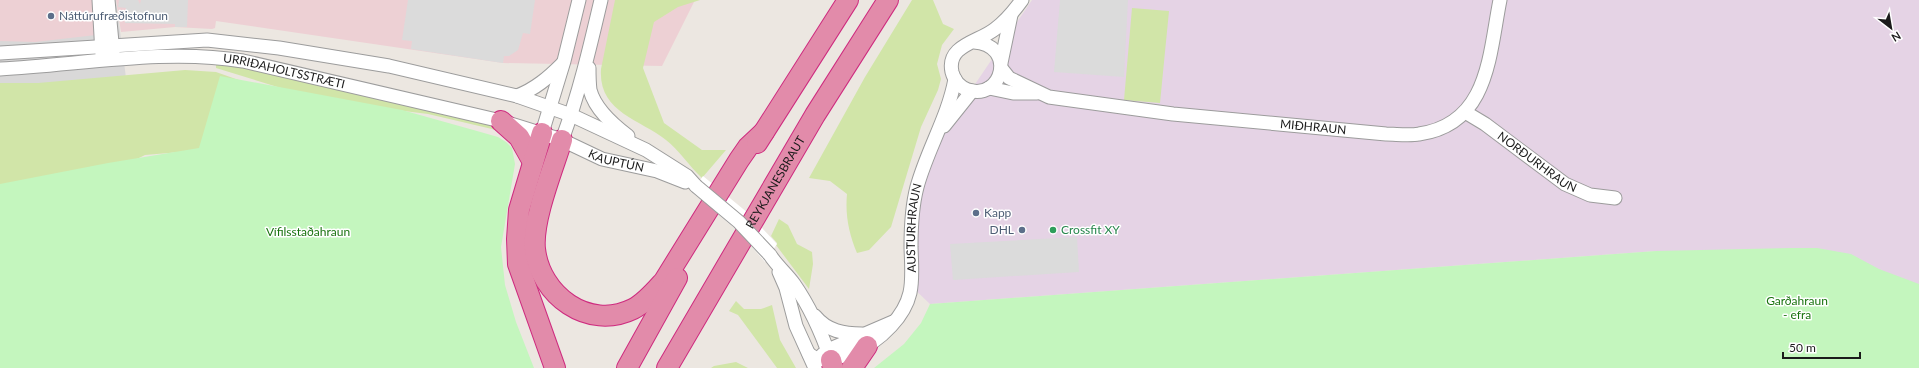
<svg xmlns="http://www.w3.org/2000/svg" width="1919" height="368" font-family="Lato,sans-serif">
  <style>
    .residential { fill: #d9d8d8 }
    .commercial { fill: #edd0d4 }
    .industrial { fill: #e5d3e5 }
    .grass { fill: #d1e5a8 }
    .park { fill: #c4f6be }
    .parking { fill: #dbdbdb }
    .pier { fill: #fff }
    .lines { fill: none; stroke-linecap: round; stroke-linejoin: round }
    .minor-casing { stroke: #9c9c9c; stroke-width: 15 }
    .highway-casing { stroke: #ce2b7f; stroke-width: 22 }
    .minor { stroke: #fff; stroke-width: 13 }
    .highway { stroke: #e28baa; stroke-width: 20 }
    .minor-bridge-casing { stroke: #9c9c9c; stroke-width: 15; stroke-linecap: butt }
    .minor-bridge { stroke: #fff; stroke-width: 13 }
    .service-dot { fill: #5c6f8a; stroke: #fff; stroke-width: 1.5 }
    .leisure-dot { fill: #2e9e5b; stroke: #fff; stroke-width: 1.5 }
    .labels { text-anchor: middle; stroke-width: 3; stroke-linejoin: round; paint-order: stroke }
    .service-label { font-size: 12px; fill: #4e5e75; stroke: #fff; text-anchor: start }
    .street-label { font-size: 12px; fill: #1b1b1b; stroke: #fff }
    .leisure-label { font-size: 12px; fill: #27864d; stroke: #fff; text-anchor: start }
    .park-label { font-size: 12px; fill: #19730f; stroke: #fff }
  </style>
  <rect width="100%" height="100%" fill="#ece7e1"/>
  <!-- residential -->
  <path class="residential" d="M0 0H116L126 78 0 87Z"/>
  <!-- commercial -->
  <path class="commercial" d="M0 0H95L96 35 35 42 0 41Z
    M116 0H695L662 66 503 63 216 21 215 28 212 29 175 27 121 32Z"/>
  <!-- industrial -->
  <path class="industrial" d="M1032 0H1919V292L1656 251 930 304 910 285 914 217 926 160 948 124Z"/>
  <!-- grass -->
  <path class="grass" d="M615 0H700L678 7 654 22 643 68 664 123 702 150H726L702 178C689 166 679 150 666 140 639 119 598 112 601 69Z
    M912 0H933L943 24 954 29 942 45 937 64 941 79 938 90 921 127 891 227 869 250 857 253C849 234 845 215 847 194L830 181 809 178 865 77Z
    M1132 8 1169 11 1160 103 1124 100Z
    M216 63 267 70 489 125 505 130V134L492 129 428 114 396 110 297 93 216 68Z
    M185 70 216 72 250 84 329 106 192 151 145 155 119 168 0 190V83H38Z
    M779 219 788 225 797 244 812 252 813 264 809 289 776 245 777 243 771 236Z
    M736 301 744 309H761L772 305 780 340 796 368H777L738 315 729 311Z
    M736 362 748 368H711L714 366Z"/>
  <!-- park -->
  <path class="park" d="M220 76 402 110 477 131 498 137 506 142 512 148 515 164 501 247 505 285 516 322 534 368H0V184L108 163 199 148Z
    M1792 248H1817L1851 254 1879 269 1919 284V368H874L904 344 921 323 930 304 1656 251Z"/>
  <!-- parking -->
  <path class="parking" d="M119 0H138L140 4 141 0H188L187 27H175V24L125 23 126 8 118 7Z
    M408 0H535L530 34 523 33 518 50 509 56H504L503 63 411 49 412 41 402 40Z
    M1060 0H1128L1124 77 1054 72Z
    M1077 237 1079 272 953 280 950 244Z"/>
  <!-- pier -->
  <path class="pier" d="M703 176 748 213 777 244 765 262 740 233 692 192Z"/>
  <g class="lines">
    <!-- minor casing -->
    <g class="minor-casing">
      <g id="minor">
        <path d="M99 0 102 54"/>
        <path d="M108 0 113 53"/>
        <path d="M974 42C1017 45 1003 101 968 90 960 87 954 80 952 72 946 45 979 42 995 29 1006 21 1014 11 1022 0"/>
        <path d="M0 53 207 40 279 48 389 66 517 96 571 115 646 150 687 176 696 186"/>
        <path d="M1001 63 1011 15"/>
        <path d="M589 68C589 75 589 82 590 90 595 109 612 124 628 136"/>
        <path id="s1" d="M1001 68 1009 78 1049 97 1173 114 1386 134C1396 134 1409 136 1419 134 1489 124 1489 55 1500 0"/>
        <path id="s2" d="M0 69C79 65 165 48 243 61L501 121 562 140 602 159 657 171 685 182"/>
        <path d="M989 88 1013 93H1037"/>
        <path d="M517 96C535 89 548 78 562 64"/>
        <path id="s3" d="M1465 112 1485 124 1565 184 1590 195 1615 198"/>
        <path d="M944 126 972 91"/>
        <path d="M542 133 564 61 579 0"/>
        <path d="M562 140C579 94 590 47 601 0"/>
        <path d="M770 255C777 266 787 274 794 284 810 307 822 334 831 360"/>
        <path d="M779 272 786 288 796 326 815 368"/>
        <path d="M815 316C827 331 844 334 862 334"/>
        <path id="s4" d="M809 354C824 365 837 358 852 353 868 347 879 339 891 326 916 299 912 280 911 247 911 227 912 206 917 187 927 150 948 117 955 79"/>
        <path d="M822 355 828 350 893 322"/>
      </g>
    </g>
    <!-- highway casing -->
    <g class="highway-casing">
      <g id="highway">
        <path d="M501 121 519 137 533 162"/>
        <path d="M542 133 519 210 517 239 518 264 555 368"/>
        <path d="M562 140C553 169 532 220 535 249 540 295 588 331 633 309 645 303 655 291 664 281L739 160 748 147 764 132"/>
        <path d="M757 143 848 0"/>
        <path d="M831 360 833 368"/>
        <path d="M627 368 677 278"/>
        <path id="s5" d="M667 368 815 115 888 0"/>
        <path d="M852 368 867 346"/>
      </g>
    </g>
    <!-- minor -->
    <use href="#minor" class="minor"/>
    <!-- highway -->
    <use href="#highway" class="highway"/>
    <!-- minor-bridge casing -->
    <g class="minor-bridge-casing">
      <path id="minor-bridge" d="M696 186 739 222 770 255"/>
    </g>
    <!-- minor-bridge -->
    <use href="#minor-bridge" class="minor-bridge"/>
  </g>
  <!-- markers -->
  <g class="service-dot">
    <circle cx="51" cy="16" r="4"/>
    <circle cx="976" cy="213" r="4"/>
    <circle cx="1022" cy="230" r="4"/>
  </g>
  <circle class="leisure-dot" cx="1053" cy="230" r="4"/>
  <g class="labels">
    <!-- service labels -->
    <g class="service-label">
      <text x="59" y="20">Náttúrufræðistofnun</text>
      <text x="984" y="217">Kapp</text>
      <text x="1014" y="234" text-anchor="end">DHL</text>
    </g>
    <!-- street labels -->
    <g class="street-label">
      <text dy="4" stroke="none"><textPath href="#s2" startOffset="286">URRIÐAHOLTSSTRÆTI</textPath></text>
      <text dy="4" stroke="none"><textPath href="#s1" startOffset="323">MIÐHRAUN</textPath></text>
      <text dy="4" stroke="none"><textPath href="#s2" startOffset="631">KAUPTÚN</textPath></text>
      <text dy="4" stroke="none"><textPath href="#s3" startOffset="88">NORÐURHRAUN</textPath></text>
      <text dy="4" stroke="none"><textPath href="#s5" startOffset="215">REYKJANESBRAUT</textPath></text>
      <text dy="4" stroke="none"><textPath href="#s4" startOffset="197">AUSTURHRAUN</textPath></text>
    </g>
    <!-- leisure labels -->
    <g class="leisure-label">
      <text x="1061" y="234">Crossfit XY</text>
    </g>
    <!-- park labels -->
    <g class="park-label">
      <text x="308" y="236">Vífilsstaðahraun</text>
      <text x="1797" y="305">Garðahraun<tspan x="1797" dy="14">- efra</tspan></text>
    </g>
  </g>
  <!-- north arrow -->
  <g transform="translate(1891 28) rotate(149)" stroke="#ffffff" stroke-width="3" paint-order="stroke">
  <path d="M0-3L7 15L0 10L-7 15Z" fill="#1b1b1b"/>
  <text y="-6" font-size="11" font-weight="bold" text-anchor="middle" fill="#1b1b1b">N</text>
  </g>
  <!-- scale -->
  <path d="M1783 352v6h77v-6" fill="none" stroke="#1b1b1b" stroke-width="2"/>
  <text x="1789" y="352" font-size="12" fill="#1b1b1b" stroke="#ffffff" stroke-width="3" paint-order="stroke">50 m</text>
</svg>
